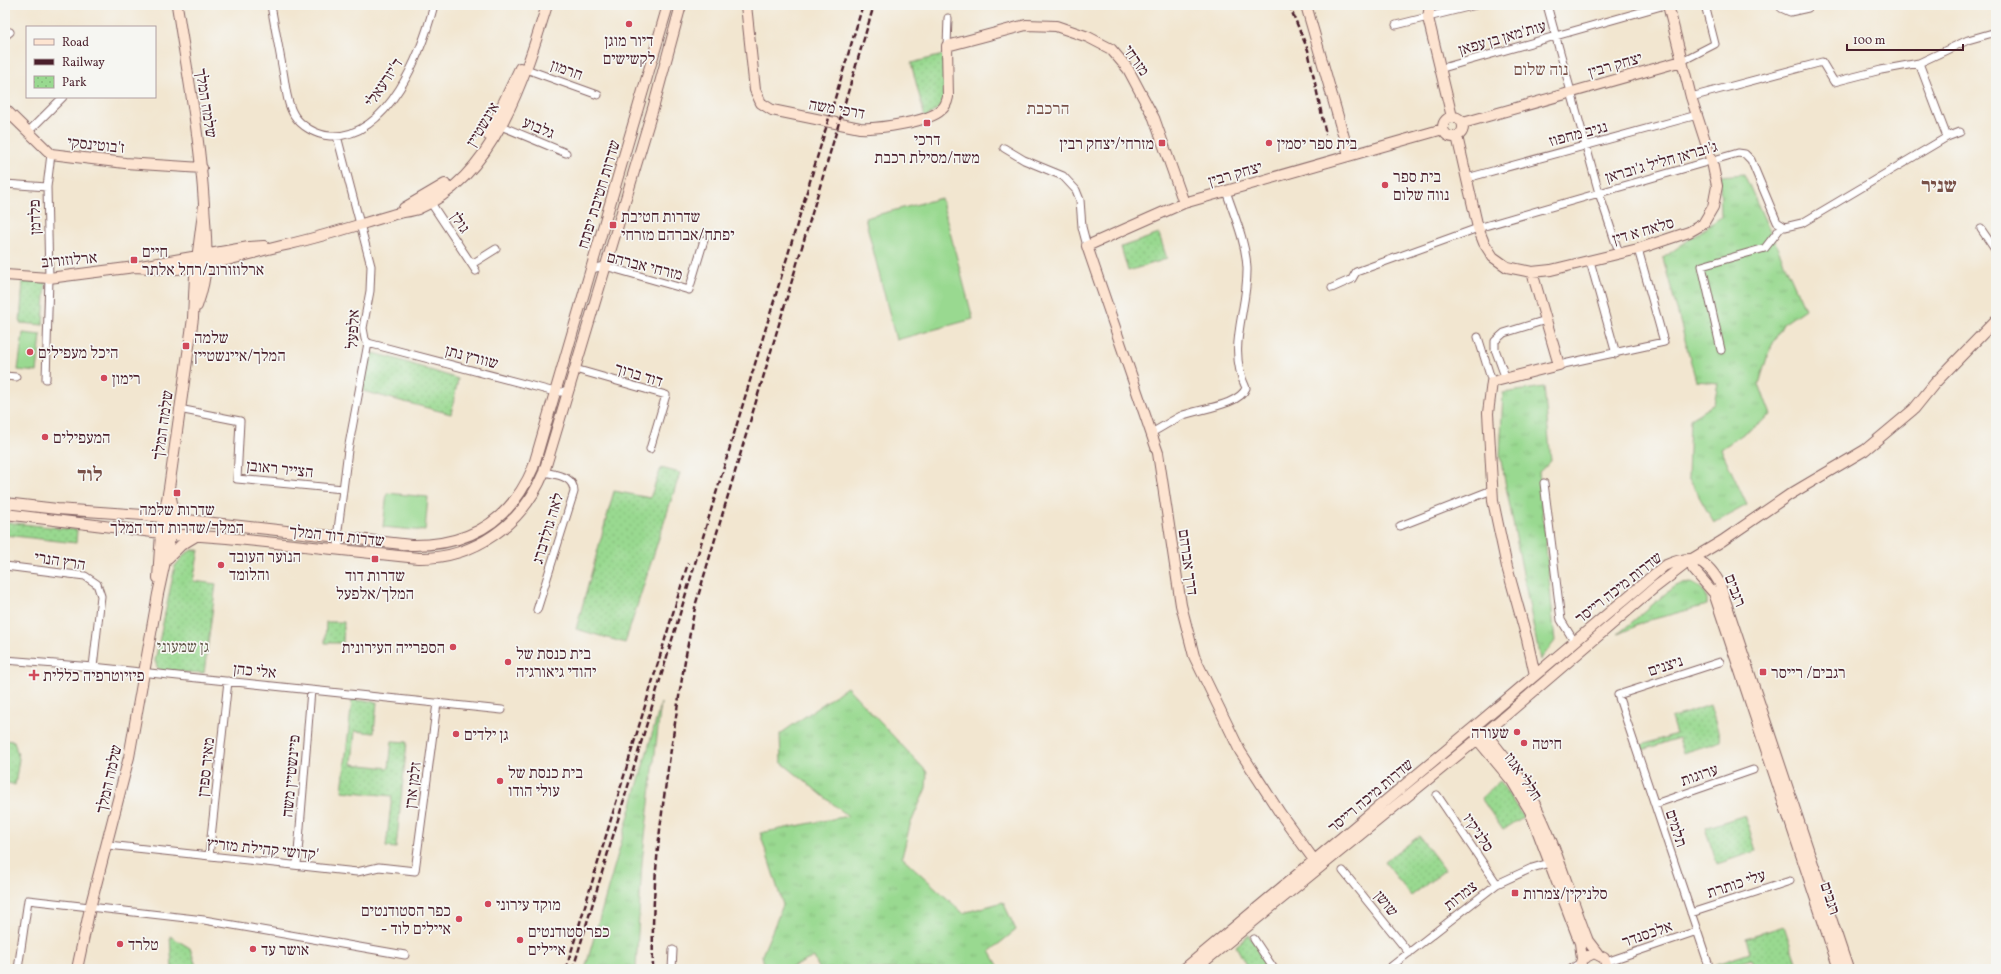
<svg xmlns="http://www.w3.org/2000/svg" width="2001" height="974" font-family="Vollkorn,'Frank Ruhl Libre',serif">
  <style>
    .grass { fill: url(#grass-tufts); stroke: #727c5e }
    .park { fill: url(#park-dots); stroke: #727c5e }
    .pitch { fill: #99d990; stroke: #727c5e }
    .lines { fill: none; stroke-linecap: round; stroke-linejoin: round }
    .street-casing { stroke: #856565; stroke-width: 9 }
    .secondary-casing { stroke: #856565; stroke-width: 12 }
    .street { stroke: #fff; stroke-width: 7 }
    .secondary { stroke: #fde4d1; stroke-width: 10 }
    .rail { stroke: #4a1f2b; stroke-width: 2.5; stroke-dasharray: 6 3; stroke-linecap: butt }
    .poi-dot { fill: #d1495b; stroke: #f6f6f2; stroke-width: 1.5 }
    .labels { text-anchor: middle; stroke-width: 3.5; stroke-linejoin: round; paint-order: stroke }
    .street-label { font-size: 16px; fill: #4a1f2b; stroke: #f6f6f2 }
    .poi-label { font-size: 16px; fill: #4a1f2b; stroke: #f6f6f2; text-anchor: start }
    .park-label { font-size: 16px; fill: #625749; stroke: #f6f6f2 }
    .neighbourhood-label { font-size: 17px; fill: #785047; stroke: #f6f6f2 }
    .district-label { font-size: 20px; font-weight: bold; fill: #785047; stroke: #f6f6f2 }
  </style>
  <defs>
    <pattern id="grass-tufts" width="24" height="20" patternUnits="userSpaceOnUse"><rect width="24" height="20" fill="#99d990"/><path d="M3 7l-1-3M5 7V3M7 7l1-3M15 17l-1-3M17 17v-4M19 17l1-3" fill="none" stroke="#85ba7c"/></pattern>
    <pattern id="park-dots" width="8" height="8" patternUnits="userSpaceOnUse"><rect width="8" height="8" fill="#99d990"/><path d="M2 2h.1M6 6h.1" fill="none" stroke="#85ba7c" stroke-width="1.8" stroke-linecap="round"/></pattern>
  </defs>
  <rect width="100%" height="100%" fill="#f6f6f2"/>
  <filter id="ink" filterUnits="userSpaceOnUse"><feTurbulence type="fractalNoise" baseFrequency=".025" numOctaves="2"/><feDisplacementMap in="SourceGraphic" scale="8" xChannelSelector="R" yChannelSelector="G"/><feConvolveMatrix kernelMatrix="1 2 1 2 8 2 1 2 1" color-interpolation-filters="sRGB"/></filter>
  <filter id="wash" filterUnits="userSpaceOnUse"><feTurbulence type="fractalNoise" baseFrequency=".012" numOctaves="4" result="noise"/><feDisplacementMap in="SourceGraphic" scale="16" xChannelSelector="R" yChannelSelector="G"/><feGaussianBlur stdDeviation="0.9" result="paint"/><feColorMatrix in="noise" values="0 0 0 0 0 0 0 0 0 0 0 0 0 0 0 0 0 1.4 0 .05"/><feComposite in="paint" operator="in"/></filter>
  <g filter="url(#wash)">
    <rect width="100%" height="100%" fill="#f2e6d0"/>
    <!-- grass -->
    <path class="grass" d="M1744 174 1805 309 1783 324 1769 351 1759 384 1771 415 1721 449 1747 505 1714 523 1688 477 1690 419 1714 404 1718 383 1696 381 1663 258 1721 217 1720 176Z
      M1544 387 1551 461 1539 472 1555 641 1540 660 1500 456 1503 393Z
      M1691 583C1702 587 1708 593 1707 605L1650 620 1618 634 1672 588 1681 584Z
      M847 687 927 772 926 788 910 825 902 857 963 913 1003 902 1016 930 990 951 1000 969H819L814 957 788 969H765L762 955 783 905 760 833 848 816 781 762 780 734Z
      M661 703 642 862 636 969H585Z"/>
    <!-- park -->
    <path class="park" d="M947 54 946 103 925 118 911 63Z
      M1159 234 1167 259 1128 271 1121 247Z
      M23 281 46 282 43 325 20 323Z
      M373 353 393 358 458 379 451 414 362 391 368 362Z
      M661 468 680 473 625 643 576 629 614 491 650 498Z
      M5 522 77 530 76 543 5 535Z
      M192 550H199L193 581 216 584 204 673 163 671 158 669 155 661 175 566 185 554Z
      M326 622H344L343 643H325Z
      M352 700 377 702 374 733 355 731 352 764 389 768 392 741 407 742 396 848 386 847 392 796 342 791Z
      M1710 705 1721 741 1683 753 1678 738 1643 750 1642 745 1676 734 1671 718Z
      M5 740 14 741 19 759 15 785 5 782Z
      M1500 781 1523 817 1503 830 1481 798Z
      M1745 815 1756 851 1717 864 1705 828Z
      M1419 836 1445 870 1411 896 1385 862Z
      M1784 926 1796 962 1775 969H1756L1752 959 1718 969 1716 964 1750 953 1746 938Z
      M1249 935 1271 969H1248L1236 946Z
      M170 936 190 948 197 969H172Z"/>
    <!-- pitch -->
    <path class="pitch" d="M941 198 973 319 896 340 865 218Z
      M23 333 41 335 37 372 18 370Z
      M387 493 428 497 425 531 383 527Z"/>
  </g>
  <g filter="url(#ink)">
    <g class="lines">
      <!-- street casing -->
      <g class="street-casing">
        <path id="street" d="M271 5C275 29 280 53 284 77 286 89 287 104 294 115 301 126 316 135 330 136 389 139 422 51 434 5
          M1547 5 1599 193 1619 253
          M1781 5V8L1790 12 1808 8
          M1396 25 1476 5
          M5 36 10 32
          M947 46 948 18
          M1682 61 1715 44 1705 5
          M1919 63 1947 137 1960 132
          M526 69 598 95
          M1439 69 1665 5
          M1691 97 1822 62 1834 82 1881 70 1919 63 1968 40 1996 32
          M501 126 566 153
          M28 132 63 97
          M337 136 371 266 370 291 363 328 365 339 368 343 348 450 337 538 340 550
          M1004 148 1024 160 1063 176 1076 190 1080 200 1082 227 1087 246
          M1467 178 1697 115
          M5 184 47 187
          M429 200 476 271
          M1981 229 1996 251
          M1590 261 1616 354
          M472 264 496 249
          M591 269 605 266 689 290 704 240
          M1332 288 1352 279 1356 272 1478 228 1738 153 1745 154 1751 160 1777 222 1785 227 1802 223 1947 137
          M1478 337 1492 382
          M368 343 555 392H562L569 389
          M1721 350 1702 266 1765 248 1782 226
          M1559 365 1664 342 1638 249
          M575 369 666 395 650 449
          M5 376 16 377
          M46 379 49 278 47 187 51 154
          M1506 379 1495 349V341L1504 333 1546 320
          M179 409 240 421 237 479 343 489
          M1151 433C1161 428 1171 421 1181 416 1197 409 1239 406 1246 388 1226 347 1248 311 1247 268 1246 242 1234 215 1226 191
          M1544 483 1561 620 1574 641
          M1400 526 1492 490
          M5 566 85 576 97 584 101 596 93 667
          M537 610 574 492C574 476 557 475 544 472
          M5 660 93 667 502 710
          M1437 795 1497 884
          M1655 804 1753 770
          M108 845 357 872 379 867 415 871 437 703
          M209 856 228 681
          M297 865 311 690
          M1343 871 1409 953
          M1691 913 1790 881
          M1254 939 1274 969
          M1606 962 1697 931
          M18 969 28 900 204 920 405 955
          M672 969 673 950
          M1388 969 1497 884 1532 868 1553 862
          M1571 969 1580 963
          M1710 969 1618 695 1720 662"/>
      </g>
      <!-- secondary casing -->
      <g class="secondary-casing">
        <path id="secondary" d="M177 5C187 71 200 137 204 204 206 243 211 267 197 306
          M746 5 755 90 761 103 772 110 860 128C877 129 929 122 941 110 945 107 947 102 948 97L947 46 1026 25 1056 26 1088 37 1111 49 1128 69 1154 118 1184 203
          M1306 5 1349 155
          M1430 5 1428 18 1452 117
          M5 109 51 154 125 163 202 168
          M1443 127a10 10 0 1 1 20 0a10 10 0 1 1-20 0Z
          M1463 123 1682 61
          M488 135 520 68
          M1457 136 1478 228 1484 243 1493 257 1507 267 1532 272 1551 270 1638 249 1689 232 1703 224 1713 207 1717 186 1712 162 1691 97 1668 5
          M404 208 445 184
          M135 267C149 268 163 270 177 269 213 266 246 254 281 246 319 238 354 226 392 215 400 212 409 212 418 209 494 177 525 77 547 5
          M1532 272 1559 365 1492 382 1488 413 1493 501 1507 567 1527 639 1535 675
          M5 275 49 278 135 267 249 247 264 246
          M5 503 57 509 143 515 411 545C468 546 510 522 533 468L668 5
          M5 514 161 533 227 538 418 558C474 559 523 524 544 472L654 105 681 5
          M168 558 181 545 196 536
          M1692 559 1693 569 1714 593 1839 969
          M158 578 161 533 169 488 193 318 195 275 204 205
          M1479 730C1489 735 1495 746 1502 754 1548 809 1562 876 1588 941L1598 954
          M1476 733 1477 739 1512 781 1530 811 1580 943 1582 959
          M1314 860 1280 813 1240 751 1194 656 1181 605 1158 453 1087 246 1184 203 1443 129
          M77 969 90 908 129 757 158 594 171 534 174 513 169 488
          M1184 969 1474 727 1664 566C1690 554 1704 556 1719 582L1848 969
          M1195 969 1485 733 1653 589 1692 559 1722 541 1789 495 1865 450 1914 409 1935 383 1996 320
          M1579 969 1582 959 1594 953 1604 958 1608 969"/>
      </g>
      <!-- street -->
      <use href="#street" class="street"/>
      <!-- secondary -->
      <use href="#secondary" class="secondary"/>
      <!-- rail -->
      <path class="rail" d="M1289 5 1308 50 1326 135
        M566 969 688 563
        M573 969 863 5
        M653 969C651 893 660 819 672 743 679 696 686 650 696 603L874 5"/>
    </g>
  </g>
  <!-- markers -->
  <g class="poi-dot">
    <circle cx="629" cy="24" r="4"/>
    <rect x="923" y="119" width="8" height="8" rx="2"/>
    <rect x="1158" y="139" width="8" height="8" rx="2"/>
    <circle cx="1269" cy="143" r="4"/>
    <circle cx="1385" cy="185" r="4"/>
    <rect x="609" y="221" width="8" height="8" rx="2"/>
    <rect x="130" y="256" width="8" height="8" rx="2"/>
    <rect x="182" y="342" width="8" height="8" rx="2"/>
    <circle cx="30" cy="352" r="4"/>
    <circle cx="104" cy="378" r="4"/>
    <circle cx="45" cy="437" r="4"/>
    <rect x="173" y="489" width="8" height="8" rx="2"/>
    <rect x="371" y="555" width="8" height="8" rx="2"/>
    <circle cx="221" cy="565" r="4"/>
    <circle cx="453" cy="647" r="4"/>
    <circle cx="508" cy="662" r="4"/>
    <rect x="1759" y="668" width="8" height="8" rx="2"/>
    <path d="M32 669h4v4h4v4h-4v4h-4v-4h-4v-4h4z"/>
    <circle cx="1517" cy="732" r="4"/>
    <circle cx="456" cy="734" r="4"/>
    <circle cx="1524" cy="743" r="4"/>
    <circle cx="500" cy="781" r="4"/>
    <rect x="1511" y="889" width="8" height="8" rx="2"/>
    <circle cx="488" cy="904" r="4"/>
    <circle cx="459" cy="919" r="4"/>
    <circle cx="520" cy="940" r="4"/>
    <circle cx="120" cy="944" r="4"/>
    <circle cx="253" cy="949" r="4"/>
  </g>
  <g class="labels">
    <!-- street labels -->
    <g class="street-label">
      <text transform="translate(1502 37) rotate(-16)" y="6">עות'מאן בן עפאן</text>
      <text transform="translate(1137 60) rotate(55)" y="6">מזרחי</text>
      <text transform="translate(1615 64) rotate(-16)" y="6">יצחק רבין</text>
      <text transform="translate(567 69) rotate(20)" y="6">חרמון</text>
      <text transform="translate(383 82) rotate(-56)" y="6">ד'יזרעאלי</text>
      <text transform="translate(207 103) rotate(81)" y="6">שלמה המלך</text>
      <text transform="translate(837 108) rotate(10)" y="6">דרכי משה</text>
      <text transform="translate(482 124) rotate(-59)" y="6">אינשטיין</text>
      <text transform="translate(539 127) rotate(23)" y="6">גלבוע</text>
      <text transform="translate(1578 133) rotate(-15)" y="6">נגיב מחפוז</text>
      <text transform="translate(96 144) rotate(6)" y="6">ז'בוטינסקי</text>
      <text transform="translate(1661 161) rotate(-16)" y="6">ג'ובראן חליל ג'ובראן</text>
      <text transform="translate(1235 173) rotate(-16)" y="6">יצחק רבין</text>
      <text transform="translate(598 194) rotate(-73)" y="6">שדרות חטיבת יפתח</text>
      <text transform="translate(34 217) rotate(-92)" y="6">פלדמן</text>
      <text transform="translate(461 222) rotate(56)" y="6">גולן</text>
      <text transform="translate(1643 230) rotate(-16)" y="6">סלאח א דין</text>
      <text transform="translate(69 259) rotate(-5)" y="6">ארלוזורוב</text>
      <text transform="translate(645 265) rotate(14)" y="6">מזרחי אברהם</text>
      <text transform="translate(352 329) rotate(-87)" y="6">אלפעל</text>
      <text transform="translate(472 356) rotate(15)" y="6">שוורץ נתן</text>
      <text transform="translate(639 374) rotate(17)" y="6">דוד ברוך</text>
      <text transform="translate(162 425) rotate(-82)" y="6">שלמה המלך</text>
      <text transform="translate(280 468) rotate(6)" y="6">הצייר ראובן</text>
      <text transform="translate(547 528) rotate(-73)" y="6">לאה גולדברג</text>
      <text transform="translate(337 535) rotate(6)" y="6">שדרות דוד המלך</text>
      <text transform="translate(60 560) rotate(9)" y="6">הרץ הנרי</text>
      <text transform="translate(1189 562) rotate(82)" y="6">דרך אברהם</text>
      <text transform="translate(1618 587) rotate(-38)" y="6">שדרות מיכה רייסר</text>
      <text transform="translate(1736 590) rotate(69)" y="6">רגבים</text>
      <text transform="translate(1665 665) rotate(-18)" y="6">ניצנים</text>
      <text transform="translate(255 670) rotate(6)" y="6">אלי כהן</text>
      <text transform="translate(205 767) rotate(-84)" y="6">מאיר ספרן</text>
      <text transform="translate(1699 774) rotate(-19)" y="6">ערוגות</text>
      <text transform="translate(290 776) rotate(-85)" y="6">פיינשטיין משה</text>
      <text transform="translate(1524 776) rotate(56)" y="6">חללי אגוז</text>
      <text transform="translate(108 779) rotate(-77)" y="6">שלמה המלך</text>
      <text transform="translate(412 785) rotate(-83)" y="6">זלמן ארן</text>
      <text transform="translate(1370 795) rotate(-40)" y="6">שדרות מיכה רייסר</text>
      <text transform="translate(1677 828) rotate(72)" y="6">תלמים</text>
      <text transform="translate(1479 832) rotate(56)" y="6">סלניקיו</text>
      <text transform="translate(263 848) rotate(6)" y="6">קדושי קהילת מזריץ'</text>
      <text transform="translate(1736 883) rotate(-18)" y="6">עלי כותרת</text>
      <text transform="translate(1460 895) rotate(-38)" y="6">צמרות</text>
      <text transform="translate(1831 898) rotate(72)" y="6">רגבים</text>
      <text transform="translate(1387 903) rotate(51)" y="6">שושן</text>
      <text transform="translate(1647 933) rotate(-19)" y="6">אלכסנדר</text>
    </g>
    <!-- poi labels -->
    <g class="poi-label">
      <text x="629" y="46" text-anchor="middle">דיור מוגן<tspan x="629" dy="18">לקשישים</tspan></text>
      <text x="927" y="145" text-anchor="middle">דרכי<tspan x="927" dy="18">משה/מסילת רכבת</tspan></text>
      <text x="1154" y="149" text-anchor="end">מזרחי/יצחק רבין</text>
      <text x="1277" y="149">בית ספר יסמין</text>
      <text x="1393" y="182">בית ספר<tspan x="1393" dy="18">נווה שלום</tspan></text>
      <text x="621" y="222">שדרות חטיבת<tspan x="621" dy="18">יפתח/אברהם מזרחי</tspan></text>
      <text x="142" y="257">חיים<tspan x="142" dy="18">ארלוזורוב/רחל אלתר</tspan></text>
      <text x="194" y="343">שלמה<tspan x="194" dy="18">המלך/איינשטיין</tspan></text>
      <text x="38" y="358">היכל מעפילים</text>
      <text x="112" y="384">רימון</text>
      <text x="53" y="443">המעפילים</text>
      <text x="177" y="515" text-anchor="middle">שדרות שלמה<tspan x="177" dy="18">המלך/שדרות דוד המלך</tspan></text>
      <text x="229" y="562">הנוער העובד<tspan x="229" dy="18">והלומד</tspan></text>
      <text x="375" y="581" text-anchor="middle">שדרות דוד<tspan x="375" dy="18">המלך/אלפעל</tspan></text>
      <text x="445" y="653" text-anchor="end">הספרייה העירונית</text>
      <text x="516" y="659">בית כנסת של<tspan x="516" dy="18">יהודי גיאורגיה</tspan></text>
      <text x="1771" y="678">רגבים/ רייסר</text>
      <text x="43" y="681">פיזיוטרפיה כללית</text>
      <text x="1509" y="738" text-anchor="end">שעורה</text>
      <text x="464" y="740">גן ילדים</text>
      <text x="1532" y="749">חיטה</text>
      <text x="508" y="778">בית כנסת של<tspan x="508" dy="18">עולי הודו</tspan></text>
      <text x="1523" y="899">סלניקין/צמרות</text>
      <text x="496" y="910">מוקד עירוני</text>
      <text x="451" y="916" text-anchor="end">כפר הסטודנטים<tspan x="451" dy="18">- איילים לוד</tspan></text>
      <text x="528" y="937">כפר סטודנטים<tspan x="528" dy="18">איילים</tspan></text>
      <text x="128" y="950">טלרד</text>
      <text x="261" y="955">אושר עד</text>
    </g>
    <!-- park labels -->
    <g class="park-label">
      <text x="183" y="652">גן שמעוני</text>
    </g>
    <!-- neighbourhood labels -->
    <g class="neighbourhood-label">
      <text x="1541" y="75">נוה שלום</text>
      <text x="1048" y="114">הרכבת</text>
    </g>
    <!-- district labels -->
    <g class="district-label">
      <text x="1939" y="192">שניר</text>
      <text x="90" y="481">לוד</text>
    </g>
  </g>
  <!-- margin -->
  <rect width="2001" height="974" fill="none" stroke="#f6f6f2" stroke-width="20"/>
  <!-- legend -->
  <rect x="26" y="26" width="130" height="72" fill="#f6f6f2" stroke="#b1a0a2"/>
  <rect x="34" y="39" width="20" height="6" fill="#fde4d1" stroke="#b1a0a2"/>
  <text x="62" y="46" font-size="12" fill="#4a1f2b">Road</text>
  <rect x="34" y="59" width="20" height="6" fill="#4a1f2b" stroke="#b1a0a2"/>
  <text x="62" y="66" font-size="12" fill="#4a1f2b">Railway</text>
  <rect x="34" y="76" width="20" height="12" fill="url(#park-dots)" stroke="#b1a0a2"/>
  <text x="62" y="86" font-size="12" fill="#4a1f2b">Park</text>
  <!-- scale -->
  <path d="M1847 44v6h116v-6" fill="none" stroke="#4a1f2b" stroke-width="2"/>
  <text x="1853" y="44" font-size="12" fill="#4a1f2b" stroke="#f6f6f2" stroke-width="3" paint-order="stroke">100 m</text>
</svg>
